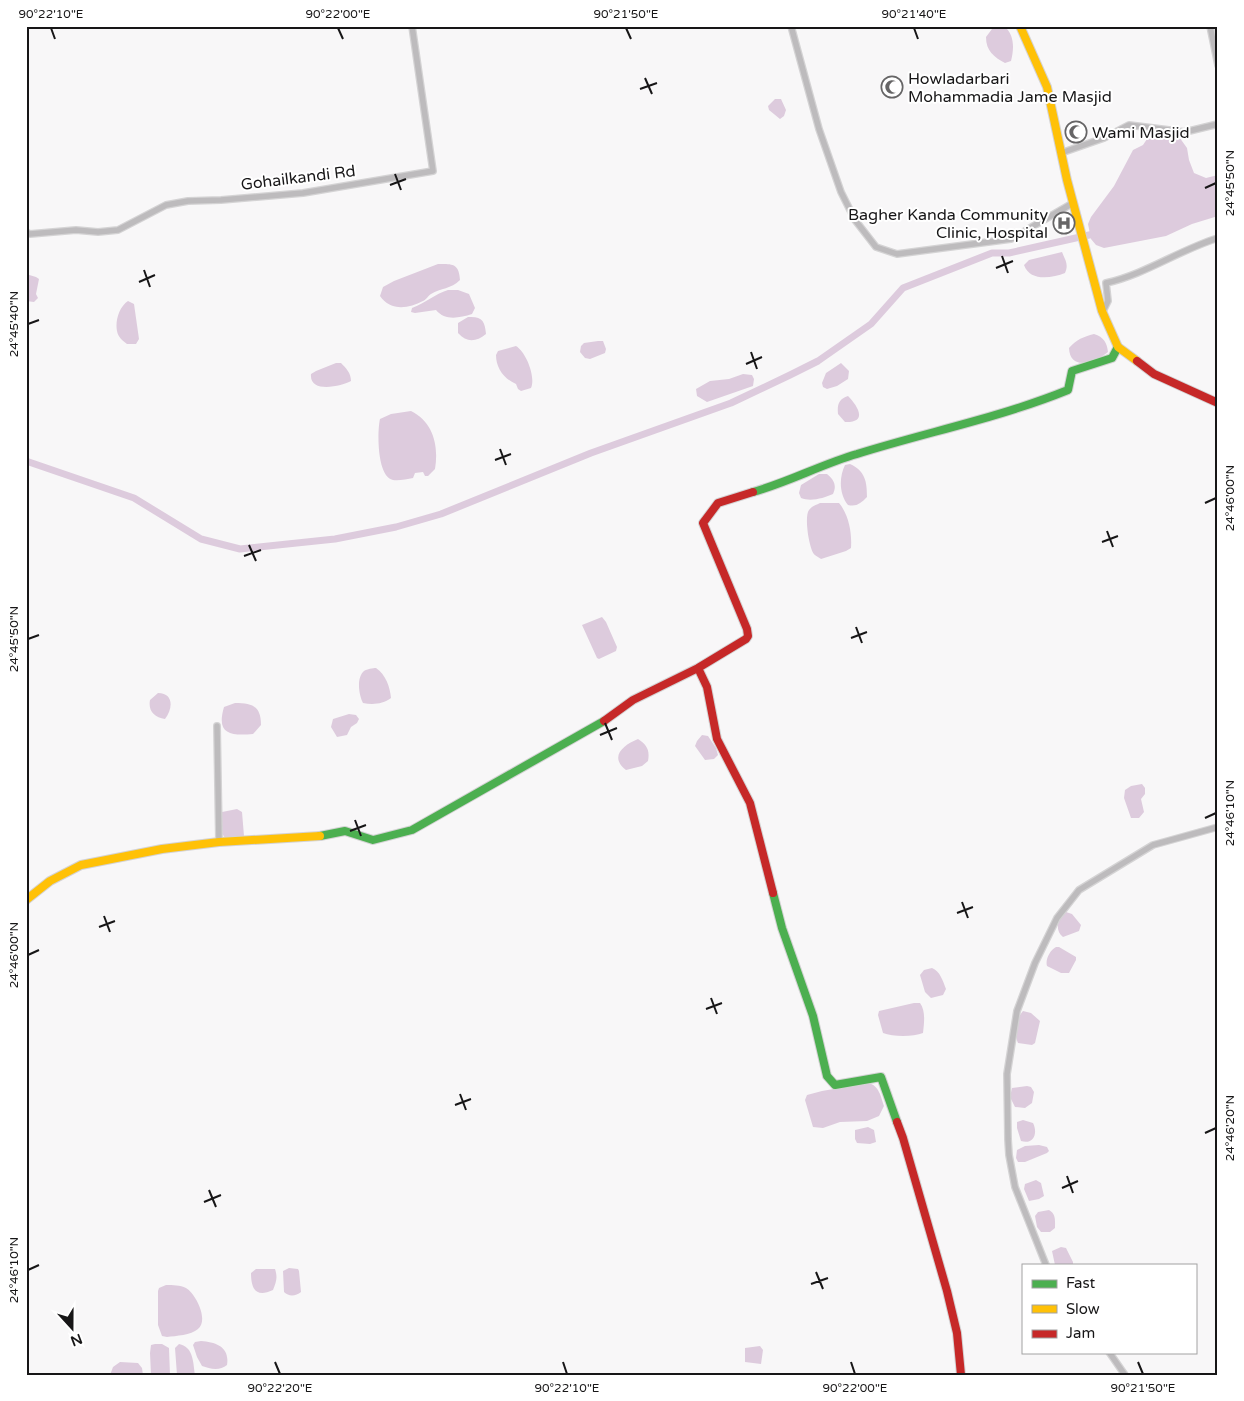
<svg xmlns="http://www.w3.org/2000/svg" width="1244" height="1401" font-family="'Varela Round',sans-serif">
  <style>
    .water { fill: #ddcbdd }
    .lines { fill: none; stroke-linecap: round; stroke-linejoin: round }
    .canal { stroke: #ddcbdd; stroke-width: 7 }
    .street-casing { stroke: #d4d3d4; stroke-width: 8 }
    .fast-casing { stroke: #d4d3d4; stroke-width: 10 }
    .slow-casing { stroke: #d4d3d4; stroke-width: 10 }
    .jam-casing { stroke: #d4d3d4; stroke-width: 10 }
    .street { stroke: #bdbbbd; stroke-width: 5.5 }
    .fast { stroke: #4caf50; stroke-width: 8 }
    .slow { stroke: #ffc107; stroke-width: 8 }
    .jam { stroke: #c62828; stroke-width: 8 }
    .ticks { fill: none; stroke: #171617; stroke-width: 2 }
    .labels { text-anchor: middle; stroke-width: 4; stroke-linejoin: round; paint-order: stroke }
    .poi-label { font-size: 16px; fill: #171617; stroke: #fff; text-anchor: start }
    .street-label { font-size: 16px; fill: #171617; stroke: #fff }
    .neatline { fill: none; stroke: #171617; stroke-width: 2 }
    .ticks-label { font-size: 12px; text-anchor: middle; fill: #171617 }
  </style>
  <rect width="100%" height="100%" fill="#f8f7f8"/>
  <!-- water -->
  <path class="water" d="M1004 26C1015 35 1014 49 1011 61L1005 63C994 57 986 51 986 37L992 29Z
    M775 99H781L786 110 784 116 780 119 769 110 768 106Z
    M1158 131 1177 134 1187 148 1189 160 1194 173 1206 178 1218 175V216L1192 224 1166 236 1104 248 1096 245 1091 239 1088 224 1091 217 1114 186 1133 150 1143 145 1151 133Z
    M1062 252C1065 260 1069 264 1065 273 1052 278 1030 282 1024 265L1029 260Z
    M438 264C452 264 459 263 460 280 451 289 441 288 431 294 428 296 426 300 423 301 408 309 390 311 380 296L383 287 394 281Z
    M26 274 36 277 39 279 36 294 38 298 34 302 26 301Z
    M448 290H458L469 294 475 308 472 314C459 318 445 321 436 310L415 313 411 312 412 308C425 303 435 294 448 290Z
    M128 301 134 304 139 339 136 344H127C123 341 118 337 117 331 115 321 119 307 128 301Z
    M468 317C482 316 485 321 486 334 476 342 467 343 458 333V323Z
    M1094 334C1104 337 1107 343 1108 352 1096 362 1070 372 1069 348 1077 339 1083 337 1094 334Z
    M598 341H603L606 349 605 353 590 359 585 358 580 352 581 346 584 343Z
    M516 346C526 352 536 377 531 388L521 391 518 389 516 384C504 379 496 368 496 355L498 351Z
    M336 363H341C346 368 351 373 351 381 342 386 309 394 311 374L316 371Z
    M841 363 849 371 848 379 837 386 827 389 823 387 822 383 826 373Z
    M743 374 752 375 754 379 753 386 707 402 697 396 696 389 710 381 729 379Z
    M848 396C857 405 869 423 845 422L838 414C837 404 839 399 848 396Z
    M411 411C433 422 439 445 435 469L428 476H425L423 472 415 473 413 478C407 479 399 481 393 480 377 477 377 432 380 419L391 414Z
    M850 464C865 471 867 481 867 497 861 503 857 507 848 505 839 494 839 477 845 465Z
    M819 474H827C834 480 837 485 833 494 824 498 811 502 801 498L799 493 801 485Z
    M820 503H839C849 515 852 533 851 548L846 551 821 559C820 558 814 555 814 554 809 548 804 516 809 510 812 506 816 505 820 503Z
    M602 617 606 622 617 647 616 651 599 659 597 658 582 625Z
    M376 668C386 675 390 687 391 698 383 704 373 705 363 703 359 695 356 678 364 671 367 669 373 668 376 668Z
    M158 693C174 693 173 709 165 719 154 717 148 711 150 700Z
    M235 703C252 703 261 706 261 725L253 734C230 736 216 734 224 707Z
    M349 714 356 715 359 719 357 723 351 727 347 735 337 737 331 727 333 719Z
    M702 735 708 736 716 748 718 755 714 759 705 760 695 746 697 741Z
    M638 739C647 745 650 750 648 761L642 766 626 770C609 757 623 745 638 739Z
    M1142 784 1145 788V794L1141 799 1144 812 1139 818H1131L1124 798 1125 790 1131 786Z
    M237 809 242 812 244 836 242 838H225L221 832 222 812Z
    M1066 912 1072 914 1081 925 1079 931 1063 937C1054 930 1058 918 1066 912Z
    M1056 947H1059L1076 957V960L1069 973H1061L1047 966C1045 960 1050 950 1056 947Z
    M932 968C940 971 943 981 946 989L943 995 931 998 925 992 920 975 924 970Z
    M914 1003H920C926 1011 924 1024 923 1033 913 1037 893 1037 883 1033L878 1015 879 1011Z
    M1023 1011 1031 1013 1040 1021 1035 1043 1032 1045 1018 1043C1014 1035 1016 1018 1023 1011Z
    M868 1083C879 1085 881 1097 884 1106L879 1116 867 1121 840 1122 823 1128 813 1127 805 1100 807 1095 822 1091Z
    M1027 1086 1031 1087 1034 1092 1032 1103 1025 1108 1015 1107 1010 1097 1012 1088Z
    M1023 1120 1033 1123C1038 1133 1034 1145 1021 1141L1017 1128V1122Z
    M868 1127 874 1130 876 1142 870 1144 857 1143 855 1139V1130Z
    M1039 1145 1047 1147 1049 1151 1047 1153 1025 1162H1018L1016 1158 1017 1150 1025 1146Z
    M1036 1180 1041 1183 1044 1196 1039 1199 1029 1201 1024 1189 1025 1184Z
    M1049 1210C1056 1214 1055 1220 1055 1228L1050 1232H1041L1037 1227 1035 1216 1038 1212Z
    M1061 1247 1066 1248 1073 1262V1265H1055L1052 1251Z
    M289 1268 298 1269 299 1271 301 1292C296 1296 289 1297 284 1292L283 1271Z
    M256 1269H275C278 1278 276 1282 273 1290 256 1298 251 1289 251 1273Z
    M166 1285C173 1285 180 1285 186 1288 196 1294 209 1320 198 1329 191 1335 176 1336 167 1337L162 1336 158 1325V1291L159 1288Z
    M201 1341C216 1342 230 1347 227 1365 220 1371 210 1369 202 1366L197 1357 193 1345 195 1342Z
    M155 1344H162L169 1348 170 1375H151L150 1353 151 1345Z
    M179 1344C194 1347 193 1363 195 1375H177L175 1348Z
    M760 1346 763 1350 761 1364 745 1362V1348Z
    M120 1362 138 1363 142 1368 143 1375H110L113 1367Z"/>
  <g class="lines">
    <!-- canal -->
    <path class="canal" d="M26 461 134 498 201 539 240 549 335 539 396 527 441 514 591 453 731 403 790 375 818 361 871 324 903 288 992 253H1009L1098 233"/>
    <!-- street casing -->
    <g class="street-casing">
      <path id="street" d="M791 26 819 129 841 192 855 220 876 247 897 254 1011 239 1073 203
        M1210 26 1218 65
        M1061 153 1104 138 1129 125 1185 132 1218 124
        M26 232 30 234 76 230 98 232 118 230 166 205 188 201 221 200 303 193 433 171 412 26
        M1103 311 1108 301 1106 283C1146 274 1179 250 1218 238
        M217 726 219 842
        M1046 1265 1015 1187 1009 1155 1008 1139 1007 1074 1017 1011 1035 963 1057 918 1079 890 1153 845 1218 827
        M1109 1352 1125 1375"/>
    </g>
    <!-- fast casing -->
    <g class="fast-casing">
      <path id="fast" d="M753 492C789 482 822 464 857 454 927 432 999 418 1068 390L1072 371 1112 358 1118 347
        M320 836 345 831 373 840 412 830 604 721
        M773 893 782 928 813 1016 827 1076 835 1085 881 1077 897 1122"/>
    </g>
    <!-- slow casing -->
    <g class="slow-casing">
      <path id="slow" d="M1020 26 1047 87 1067 180 1102 311 1118 347 1137 361
        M26 900 50 881 81 865 162 849 219 842 320 836"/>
    </g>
    <!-- jam casing -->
    <g class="jam-casing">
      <path id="jam" d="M1137 361 1154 374 1218 403
        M698 668 707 687 717 739 750 803 773 893
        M604 721 633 700 698 668 746 639 748 636 747 629 703 523 718 503 753 492
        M897 1122 903 1138 947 1291 957 1333 961 1375"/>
    </g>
    <!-- street -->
    <use href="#street" class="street"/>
    <!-- fast -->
    <use href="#fast" class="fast"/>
    <!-- slow -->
    <use href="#slow" class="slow"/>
    <!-- jam -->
    <use href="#jam" class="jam"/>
  </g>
  <!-- ticks -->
  <path class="ticks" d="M51 28 55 39M338 28 343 39M626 28 631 39M914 28 918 39M645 78 652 94M640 89 657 83M395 174 401 190M390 185 406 179M1205 188 1216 183M1002 256 1008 273M996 268 1013 261M144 270 150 287M139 282 155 275M28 324 39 320M751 352 757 369M746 364 762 357M500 449 506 465M495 460 511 454M1205 503 1216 498M1107 531 1113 547M1102 542 1118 536M249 545 256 561M244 556 261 550M856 627 862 643M851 638 867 632M28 639 39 635M605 723 612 740M600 735 617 728M1205 818 1216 813M355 820 361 836M350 831 366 825M962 902 968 918M957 913 973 907M104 916 110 932M99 927 115 921M28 955 39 950M711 998 717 1014M706 1009 722 1003M460 1094 466 1110M455 1105 471 1099M1205 1133 1216 1128M1067 1176 1073 1193M1062 1188 1078 1181M209 1190 216 1207M204 1202 221 1195M28 1270 39 1265M816 1272 823 1289M811 1284 828 1278M275 1362 280 1374M563 1362 567 1374M851 1362 855 1374M1138 1362 1143 1374"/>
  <!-- icons -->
  <defs>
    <g id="mosque-ring" transform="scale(1.125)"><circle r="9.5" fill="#fff" stroke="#666566" stroke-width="1.5"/><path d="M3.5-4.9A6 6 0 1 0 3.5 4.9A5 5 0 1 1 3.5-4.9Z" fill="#666566"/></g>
    <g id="hospital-ring" transform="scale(1.125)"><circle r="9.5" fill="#fff" stroke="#666566" stroke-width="1.5"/><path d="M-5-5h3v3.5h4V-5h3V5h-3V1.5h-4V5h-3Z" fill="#666566"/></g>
  </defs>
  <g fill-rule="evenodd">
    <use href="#mosque-ring" x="892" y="87"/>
    <use href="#mosque-ring" x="1076" y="132"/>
    <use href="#hospital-ring" x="1064" y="223"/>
  </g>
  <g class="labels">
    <!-- poi labels -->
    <g class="poi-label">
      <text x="908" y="84">Howladarbari<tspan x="908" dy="18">Mohammadia Jame Masjid</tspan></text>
      <text x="1092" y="138">Wami Masjid</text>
      <text x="1048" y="220" text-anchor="end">Bagher Kanda Community<tspan x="1048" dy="18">Clinic, Hospital</tspan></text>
    </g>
    <!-- street labels -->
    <g class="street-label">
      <text transform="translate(298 177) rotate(-7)" y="6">Gohailkandi Rd</text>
    </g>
  </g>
  <!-- border -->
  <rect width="1244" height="1401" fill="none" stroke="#ffffff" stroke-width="55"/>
  <!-- legend -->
  <rect x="1022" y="1264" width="175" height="90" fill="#ffffff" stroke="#a2a2a2"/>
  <rect x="1032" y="1280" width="25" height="8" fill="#4caf50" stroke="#a2a2a2"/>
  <text x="1066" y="1288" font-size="15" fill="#171617">Fast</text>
  <rect x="1032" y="1305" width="25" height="8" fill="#ffc107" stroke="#a2a2a2"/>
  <text x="1066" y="1314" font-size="15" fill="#171617">Slow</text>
  <rect x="1032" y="1330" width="25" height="8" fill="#c62828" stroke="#a2a2a2"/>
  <text x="1066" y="1338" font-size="15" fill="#171617">Jam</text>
  <!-- north arrow -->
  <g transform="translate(72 1328) rotate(159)" stroke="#ffffff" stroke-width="4" paint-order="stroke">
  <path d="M0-4L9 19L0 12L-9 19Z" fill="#171617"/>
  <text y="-8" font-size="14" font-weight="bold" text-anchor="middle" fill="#171617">N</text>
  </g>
  <rect x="28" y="28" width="1188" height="1346" class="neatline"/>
  <g class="ticks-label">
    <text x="51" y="18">90°22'10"E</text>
    <text x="338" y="18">90°22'00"E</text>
    <text x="626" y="18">90°21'50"E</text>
    <text x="914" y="18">90°21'40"E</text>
    <text transform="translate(1230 183) rotate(-90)" y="4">24°45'50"N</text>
    <text transform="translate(14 324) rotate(-90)" y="4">24°45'40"N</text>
    <text transform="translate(1230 498) rotate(-90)" y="4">24°46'00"N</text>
    <text transform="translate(14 639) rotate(-90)" y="4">24°45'50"N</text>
    <text transform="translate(1230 813) rotate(-90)" y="4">24°46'10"N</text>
    <text transform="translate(14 955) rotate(-90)" y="4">24°46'00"N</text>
    <text transform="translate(1230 1128) rotate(-90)" y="4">24°46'20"N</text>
    <text transform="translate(14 1270) rotate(-90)" y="4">24°46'10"N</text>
    <text x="280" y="1392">90°22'20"E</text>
    <text x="567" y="1392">90°22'10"E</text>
    <text x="855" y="1392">90°22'00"E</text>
    <text x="1143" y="1392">90°21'50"E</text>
  </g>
</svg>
